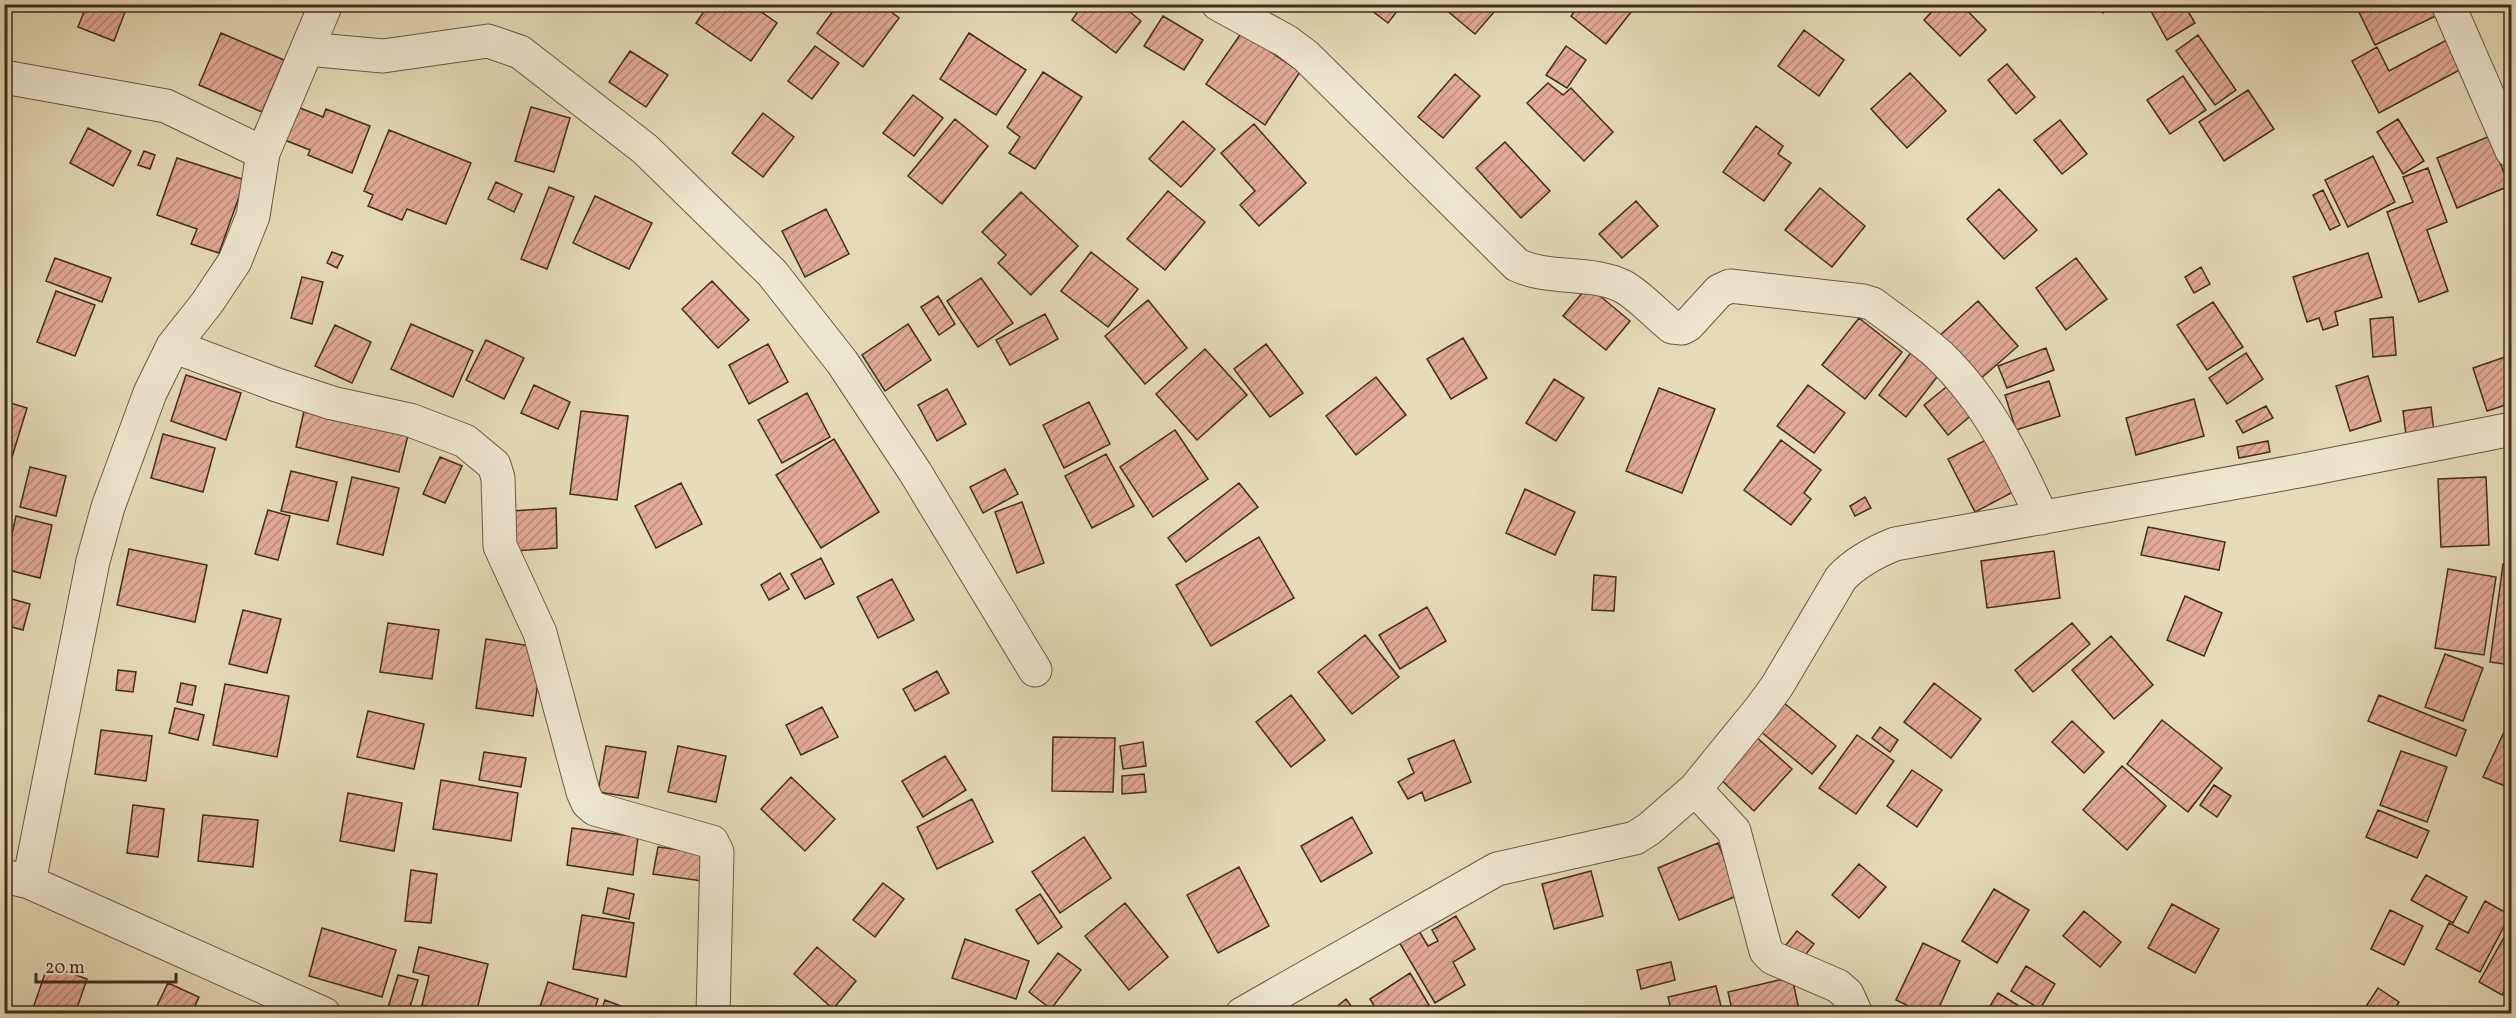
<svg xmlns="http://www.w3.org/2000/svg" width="2516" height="1018" font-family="Vollkorn,serif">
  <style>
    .building { fill: url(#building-hatch); stroke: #412d1c; stroke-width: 1.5 }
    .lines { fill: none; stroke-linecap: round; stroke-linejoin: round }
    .minor-casing { stroke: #6a5943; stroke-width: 35 }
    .minor { stroke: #efe8d1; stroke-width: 33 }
  </style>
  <defs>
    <pattern id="building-hatch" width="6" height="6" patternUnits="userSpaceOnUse" patternTransform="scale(1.5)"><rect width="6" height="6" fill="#e3ab97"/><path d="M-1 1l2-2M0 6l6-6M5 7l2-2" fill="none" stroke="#ba8c7a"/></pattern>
  </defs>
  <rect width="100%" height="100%" fill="#e6dcb8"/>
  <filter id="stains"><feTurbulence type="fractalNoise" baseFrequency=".00333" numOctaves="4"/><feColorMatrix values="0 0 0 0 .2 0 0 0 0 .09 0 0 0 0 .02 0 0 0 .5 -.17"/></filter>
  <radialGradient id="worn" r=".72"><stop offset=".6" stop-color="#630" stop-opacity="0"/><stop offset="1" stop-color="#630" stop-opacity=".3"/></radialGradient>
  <!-- building -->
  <path class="building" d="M87 4H128L114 41 78 27Z
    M709 4H750L777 23 751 61 696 23Z
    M838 4H881L899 18 863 67 817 33Z
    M1083 4H1120L1141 21 1116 53 1072 20Z
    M1363 4H1398L1401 6 1388 23Z
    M1439 4H1501L1475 34Z
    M1580 4H1622L1631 12 1606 44 1571 16Z
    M1939 4H1961L1986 30 1960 56 1924 20Z
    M2096 4H2114L2103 13Z
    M2147 4H2184L2195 23 2167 40Z
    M2355 4H2433L2438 15 2375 45Z
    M2503 4H2512V23Z
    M1163 16 1203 40 1184 70 1144 46Z
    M1804 30 1844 60 1819 96 1778 66Z
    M1242 32 1300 72 1265 125 1206 84Z
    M221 33 284 60 262 112 199 85Z
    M969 33 1026 70 996 115 940 79Z
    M2198 35 2236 90 2215 105 2176 51Z
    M2454 36 2469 65 2379 113 2352 61 2377 47 2389 71Z
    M815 46 839 63 812 99 788 81Z
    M1566 46 1586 60 1567 88 1546 75Z
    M630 51 668 75 646 107 609 82Z
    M2007 64 2035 97 2016 114 1988 80Z
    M1043 72 1082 97 1035 169 1009 153 1020 137 1007 127Z
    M1910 73 1946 111 1907 148 1871 109Z
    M1455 74 1480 96 1443 138 1418 117Z
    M2183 76 2206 110 2170 134 2147 100Z
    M1548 83 1563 95 1571 88 1613 132 1584 161 1527 103Z
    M2248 90 2274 129 2224 161 2199 122Z
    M913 95 943 118 914 156 883 133Z
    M295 106 323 117 326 109 370 126 352 173 308 155 310 150 282 139Z
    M531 107 570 118 554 172 515 161Z
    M763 113 794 137 763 177 732 153Z
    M955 119 988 146 942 204 908 176Z
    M2398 119 2424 161 2403 174 2377 132Z
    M2060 120 2087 154 2062 174 2034 140Z
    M1183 121 1215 149 1181 187 1149 159Z
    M1254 124 1306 183 1259 226 1240 205 1255 191 1221 153Z
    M1756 126 1783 146 1778 154 1791 163 1764 201 1723 172Z
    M88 128 131 151 113 186 70 163Z
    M389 130 471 163 446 224 407 209 402 220 368 206 373 195 364 191Z
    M2490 136 2509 186 2457 208 2437 158Z
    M1505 142 1550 191 1521 218 1476 168Z
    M144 151 155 155 150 169 138 165Z
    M2373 156 2395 202 2348 227 2325 180Z
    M177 158 245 180 219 253 191 244 197 229 157 215Z
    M2428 168 2447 222 2427 230 2448 291 2419 302 2387 212 2413 202 2403 177Z
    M496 182 522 194 514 212 488 199Z
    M549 187 574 197 547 269 521 259Z
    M1820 188 1865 226 1832 267 1785 230Z
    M1999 189 2037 230 2004 259 1967 219Z
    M2323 190 2340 225 2330 230 2313 195Z
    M1168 191 1205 222 1165 270 1127 239Z
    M1021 192 1078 246 1031 295 998 263 1006 255 982 232Z
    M595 196 652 223 629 269 573 243Z
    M1636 201 1658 226 1622 258 1599 234Z
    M826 209 849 254 805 277 782 231Z
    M332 252 343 256 337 268 327 263Z
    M1091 252 1138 289 1108 327 1061 291Z
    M2368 253 2382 297 2335 312 2338 325 2323 330 2319 318 2307 322 2293 277Z
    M55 258 111 278 102 302 46 281Z
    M2076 258 2107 299 2066 330 2036 288Z
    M2201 267 2210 284 2194 293 2185 277Z
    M302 277 323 282 312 324 291 318Z
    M981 278 1013 323 978 347 947 301Z
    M712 281 749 320 718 348 682 309Z
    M1588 286 1630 321 1606 350 1563 316Z
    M56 291 95 305 75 356 37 342Z
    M938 296 955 324 939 335 921 307Z
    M1148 300 1187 348 1145 384 1105 336Z
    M1978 301 2018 346 1978 381 1938 337Z
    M2213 302 2243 347 2207 370 2177 325Z
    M1045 314 1058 339 1010 365 996 340Z
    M2393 317 2396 355 2373 357 2370 319Z
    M1859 318 1902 352 1865 399 1822 365Z
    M411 324 473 351 453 397 391 369Z
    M908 324 931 360 885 391 862 355Z
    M335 325 371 342 352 383 315 366Z
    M1463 338 1487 378 1451 399 1427 359Z
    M486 340 524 358 504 399 466 380Z
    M768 344 788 382 749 404 729 365Z
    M1266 344 1303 393 1270 417 1234 369Z
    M2046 348 2054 370 2007 388 1998 366Z
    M1205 349 1247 395 1197 440 1156 394Z
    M1912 351 1941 372 1906 417 1879 395Z
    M2246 353 2263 379 2227 404 2209 378Z
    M2508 356 2512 366V403L2487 411 2473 368Z
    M186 375 241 393 226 440 171 421Z
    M2368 376 2381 421 2350 431 2336 386Z
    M1376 377 1406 415 1356 455 1326 416Z
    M1554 379 1584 398 1556 441 1526 423Z
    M2049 381 2060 416 2016 430 2005 395Z
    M1950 384 1974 413 1948 435 1924 405Z
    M534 385 570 402 558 429 521 413Z
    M1808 385 1845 413 1814 453 1777 426Z
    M1659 388 1715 409 1682 493 1626 471Z
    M947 389 966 424 937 441 918 405Z
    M807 393 830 437 782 463 758 420Z
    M2194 399 2204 436 2136 455 2126 418Z
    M4 401 27 408 12 457 4 455Z
    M306 402 410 427 399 472 296 447Z
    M1089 402 1110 444 1064 468 1043 425Z
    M2266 406 2273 418 2243 433 2236 421Z
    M2431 407 2434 432 2406 435 2403 411Z
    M581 411 628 416 617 500 570 494Z
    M1175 430 1208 479 1153 517 1120 467Z
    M163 434 215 448 203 492 151 478Z
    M1990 438 2017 490 1975 512 1948 459Z
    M834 439 879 512 821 548 776 475Z
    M1781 440 1821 470 1804 493 1811 499 1791 525 1744 490Z
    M2268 441 2270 452 2239 458 2237 447Z
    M1106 454 1134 506 1092 528 1065 476Z
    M440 457 462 466 445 503 423 494Z
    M30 467 66 476 56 516 20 507Z
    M1005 469 1018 494 983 513 970 487Z
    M291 471 337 482 328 521 281 511Z
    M352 477 399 488 383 555 337 544Z
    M2486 477 2489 545 2441 547 2438 479Z
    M681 483 702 524 656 548 635 506Z
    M1239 483 1258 507 1186 562 1168 538Z
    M1525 489 1575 512 1555 555 1506 533Z
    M1865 497 1871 508 1855 516 1850 506Z
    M1022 502 1044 563 1017 573 995 512Z
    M556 508 557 548 514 551 512 511Z
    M268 510 290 516 278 560 255 554Z
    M16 516 52 525 40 578 4 569Z
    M2148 527 2225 542 2219 570 2141 555Z
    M1259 537 1294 598 1211 646 1176 585Z
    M129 549 207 565 195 622 117 605Z
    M2054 551 2060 598 1987 608 1981 561Z
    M821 558 834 584 805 599 791 574Z
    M2503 564 2512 565V665L2490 662Z
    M2448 569 2496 577 2484 655 2435 648Z
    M780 573 789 589 769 600 761 585Z
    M1594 575 1616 577 1614 611 1592 610Z
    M892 579 914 620 878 638 857 597Z
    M2185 596 2222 613 2204 656 2167 640Z
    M8 598 30 604 23 630 4 625Z
    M1427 607 1446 641 1400 669 1379 635Z
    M243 610 281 619 267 673 229 664Z
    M388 623 439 630 432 679 380 672Z
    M2072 623 2090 644 2033 692 2015 670Z
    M1365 635 1399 677 1352 714 1318 672Z
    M2111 636 2153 685 2114 719 2072 670Z
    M486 639 543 648 533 716 476 708Z
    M2445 654 2483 668 2463 721 2425 707Z
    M118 670 136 672 133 692 116 690Z
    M937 671 949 693 915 711 903 689Z
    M181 683 196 686 192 705 177 702Z
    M1934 683 1981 719 1951 758 1904 722Z
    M225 684 289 696 277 757 213 745Z
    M1291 695 1325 740 1291 767 1256 722Z
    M2379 695 2466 730 2456 756 2368 721Z
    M1784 703 1836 746 1812 774 1760 731Z
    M822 707 838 737 801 755 786 725Z
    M175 708 204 715 198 740 169 733Z
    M368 711 424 724 414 769 357 757Z
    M2162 720 2222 768 2188 812 2127 764Z
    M2072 721 2104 752 2084 773 2052 742Z
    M1880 727 1898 740 1890 752 1872 738Z
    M101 730 152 736 146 781 95 774Z
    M2504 732 2512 736V789L2483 777Z
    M1754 735 1792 769 1754 811 1716 775Z
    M1857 735 1894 761 1856 814 1819 788Z
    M1053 737 1115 738 1113 792 1052 791Z
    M1454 740 1471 782 1425 801 1422 792 1408 799 1398 782 1414 773 1408 759Z
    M1143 742 1146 766 1123 769 1120 746Z
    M606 746 646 752 638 798 598 792Z
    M678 746 726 756 716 802 668 792Z
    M2401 751 2447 767 2427 822 2380 805Z
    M484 752 526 758 521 787 479 780Z
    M945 756 966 790 923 817 902 781Z
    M2122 766 2166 806 2127 850 2083 810Z
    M1912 770 1942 790 1917 827 1887 806Z
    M1144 774 1146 792 1122 794V776Z
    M791 777 835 819 805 851 761 809Z
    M441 780 518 793 511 841 433 829Z
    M2214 785 2231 796 2217 817 2200 805Z
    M348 793 402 803 394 851 340 841Z
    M972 799 993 842 937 869 917 827Z
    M133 805 164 809 158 857 127 853Z
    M2378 810 2429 831 2417 858 2366 837Z
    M203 815 258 820 253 867 198 861Z
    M1352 817 1372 853 1321 882 1301 846Z
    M572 828 638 837 633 875 567 865Z
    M1084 837 1111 878 1060 913 1032 872Z
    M1718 843 1739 895 1679 920 1658 868Z
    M658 847 705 853 702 881 653 874Z
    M1859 864 1886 887 1859 918 1832 895Z
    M1239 867 1269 926 1218 953 1187 895Z
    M411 870 437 874 431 923 405 921Z
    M1591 871 1603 916 1554 929 1542 884Z
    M2426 875 2467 897 2453 923 2411 900Z
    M883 883 904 899 875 937 853 920Z
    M608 888 634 894 629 919 603 913Z
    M1994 889 2029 910 1997 963 1962 941Z
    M1040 894 1062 927 1038 944 1016 910Z
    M2485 901 2510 915 2480 972 2436 949 2449 923 2468 933Z
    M1125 903 1168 957 1129 990 1085 936Z
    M2172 904 2219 929 2195 973 2148 948Z
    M2390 910 2423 926 2404 965 2371 949Z
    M2084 911 2121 942 2100 967 2063 936Z
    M582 915 634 923 626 977 573 969Z
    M1456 916 1475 949 1453 962 1465 985 1435 1003 1399 942 1419 931 1428 946 1438 941 1432 930Z
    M2512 923V978L2502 995 2479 982Z
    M322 928 396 950 382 997 309 976Z
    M1797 931 1814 944 1802 959 1785 946Z
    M965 939 1029 961 1016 999 952 978Z
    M1923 943 1960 961 1936 1014H1925L1896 1000Z
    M419 947 488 964 476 1014H456L422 1005 429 976 413 972Z
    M817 947 856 981 833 1009 794 974Z
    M1058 953 1081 970 1051 1009 1029 992Z
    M1671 962 1675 980 1641 989 1637 970Z
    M48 965 87 979 75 1014H31Z
    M2026 966 2055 984 2040 1009 2011 991Z
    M1410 973 1429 1005 1415 1014H1379L1370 999Z
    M398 975 418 980 408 1014H386Z
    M1792 977 1800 1014H1733L1728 992Z
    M548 982 598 999 593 1014H551L539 1010Z
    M168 983 199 997 191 1014H153Z
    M1716 986 1723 1014H1672L1668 997Z
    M2378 988 2399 1002 2392 1014H2361Z
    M1998 993 2032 1014H1985Z
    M1346 999 1357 1014H1328Z
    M605 1000 642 1014H600Z"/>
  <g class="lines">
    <!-- minor casing -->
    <g class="minor-casing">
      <path id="minor" d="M1218 4 1286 41 1306 56 1517 265C1549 280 1592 271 1622 286 1638 294 1657 315 1672 327L1682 328 1688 325 1719 291 1730 286 1863 301 1873 304C1895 321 1919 337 1939 355 1987 401 2015 458 2042 518
        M2448 4 2512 151
        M307 49 383 56 488 41 520 52 645 149 772 273 842 362 915 472 1035 670
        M4 77 166 106 263 153
        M173 346 277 385 332 403 410 420 465 441 494 465 498 478 500 546 540 633 583 792 588 803 595 809 712 842 717 852 713 1014
        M1695 789 1734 831 1766 951 1773 958 1838 986 1847 994 1856 1014
        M4 876 29 882 324 1014
        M29 882 93 561 108 507 150 393 173 346 207 303 235 261 253 216 263 153 326 4
        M1242 1014 1497 869 1635 838 1649 829 1695 789 1761 708 1777 686 1841 578C1856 562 1875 552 1895 544L2304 470 2512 429"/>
    </g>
    <!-- minor -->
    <use href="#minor" class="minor"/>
  </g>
  <!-- margin -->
  <rect width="2516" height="1018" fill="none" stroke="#e6dcb8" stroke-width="24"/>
  <rect x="6" y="6" width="2504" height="1006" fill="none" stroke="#412d1c" stroke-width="3"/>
  <rect x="12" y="12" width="2492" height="994" fill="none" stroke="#412d1c" stroke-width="1.5"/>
  <!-- scale -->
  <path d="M36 973v9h140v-9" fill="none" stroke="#412d1c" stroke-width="3"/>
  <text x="45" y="973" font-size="18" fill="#412d1c" stroke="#efe8d1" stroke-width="4.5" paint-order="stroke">20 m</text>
  <rect width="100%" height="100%" filter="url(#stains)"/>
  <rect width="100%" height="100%" fill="url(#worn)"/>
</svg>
